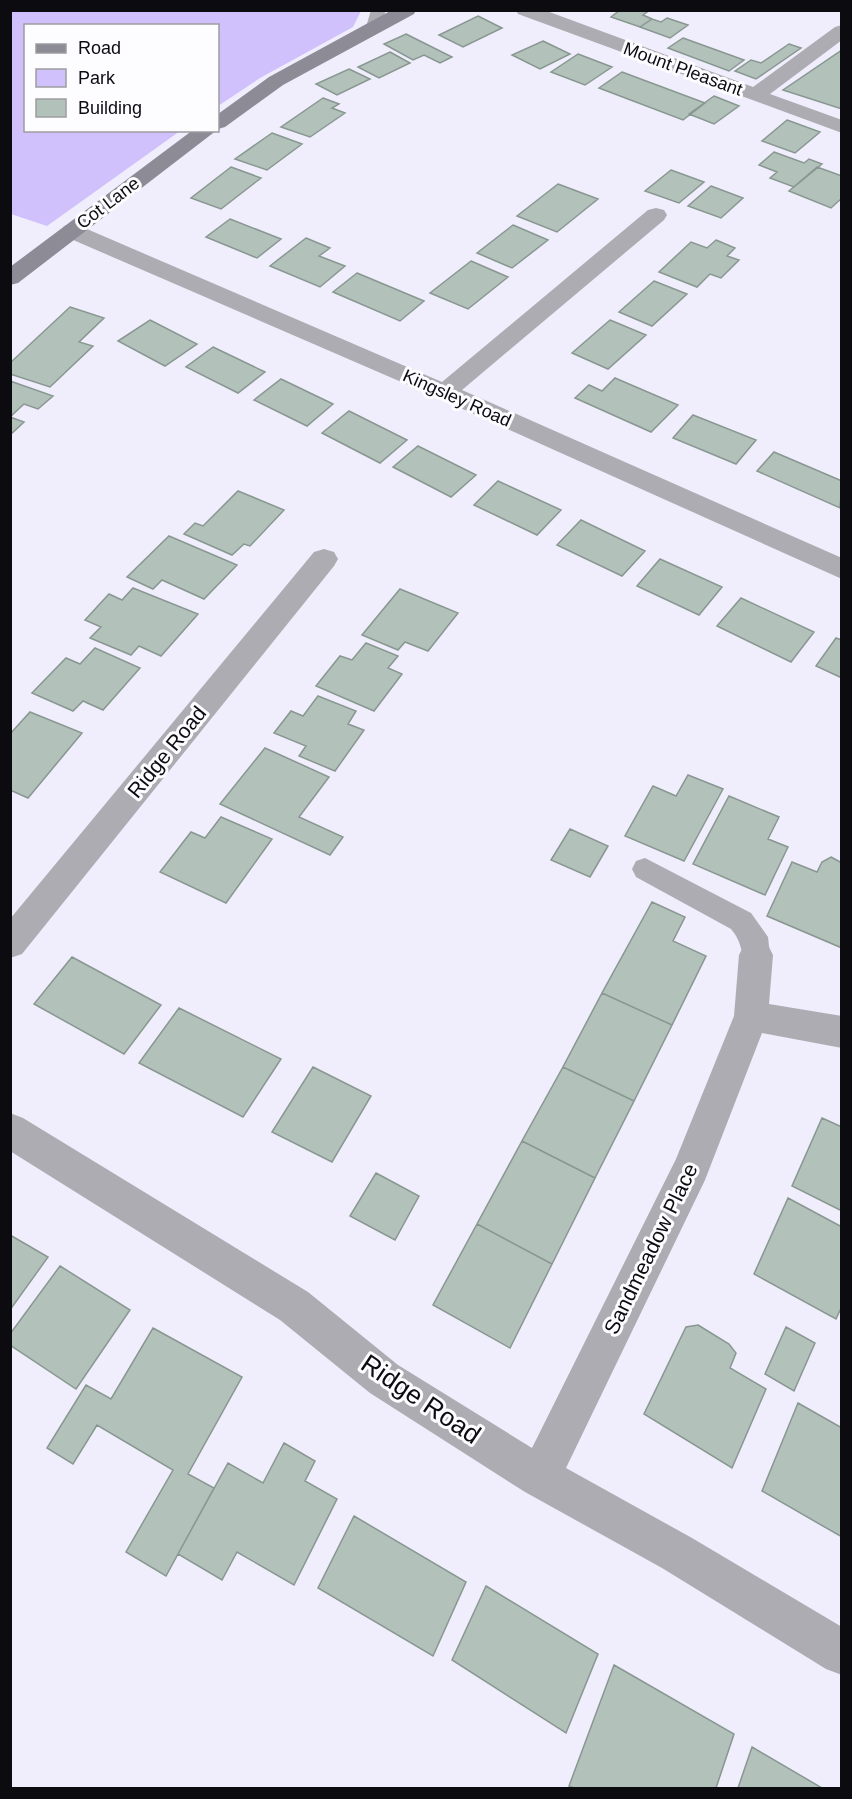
<svg xmlns="http://www.w3.org/2000/svg" width="852" height="1799" font-family="Helvetica,sans-serif">
  <style>
    .green { fill: #d0c1fd }
    .building { fill: #b2c2bb; stroke: #889790; stroke-width: 1.5 }
    .lines { fill: none; stroke-linecap: round; stroke-linejoin: round }
    .lane { fill: #adacb2; fill-rule: evenodd }
    .street { fill: #adacb2; fill-rule: evenodd }
    .secondary { fill: #8d8b95; fill-rule: evenodd }
    .labels { text-anchor: middle; stroke-width: 6; stroke-linejoin: round; paint-order: stroke }
    .far-street-label { font-size: 18px; fill: #0c0b10; stroke: #fdfcff }
    .street-label { font-size: 21px; fill: #0c0b10; stroke: #fdfcff }
    .near-street-label { font-size: 26px; fill: #0c0b10; stroke: #fdfcff }
  </style>
  <rect width="100%" height="100%" fill="#f0edfc"/>
  <!-- green -->
  <path class="green" d="M11 10H361V11L353 27 260 78 218 106V26H26V130L180 131 47 226 11 214Z"/>
  <!-- building -->
  <path class="building" d="M620 10H650L643 15 652 19 640 27 611 17Z
    M478 16 502 28 463 47 439 35Z
    M667 18 688 25 670 38 640 27 652 19 661 22Z
    M406 34 452 57 440 63 424 55 413 60 384 44Z
    M683 38 744 60 729 71 668 48Z
    M543 41 570 54 540 69 512 55Z
    M789 44 801 48 756 79 735 71 751 60 761 63Z
    M842 50V109L783 90Z
    M390 52 410 63 379 78 358 67Z
    M578 54 612 67 585 85 551 72Z
    M349 69 370 79 337 95 316 84Z
    M622 72 705 103 683 120 599 88Z
    M714 96 739 106 714 124 689 114Z
    M323 98 339 104 332 108 345 113 310 137 281 127Z
    M787 120 820 132 795 153 762 141Z
    M272 133 302 144 267 170 235 159Z
    M774 152 804 163 809 159 822 164 794 187 770 178 777 172 759 165Z
    M231 167 261 178 221 209 191 198Z
    M817 167 842 176V198L831 208 789 191Z
    M671 170 704 182 679 203 645 191Z
    M558 184 598 199 557 232 517 216Z
    M711 186 743 198 721 218 688 206Z
    M230 219 281 239 257 258 206 237Z
    M513 225 548 240 512 268 477 253Z
    M306 238 330 248 319 256 345 266 320 287 270 266Z
    M716 240 735 248 727 256 739 260 721 278 710 274 697 287 659 272 691 242 707 248Z
    M471 261 508 277 468 309 430 293Z
    M357 273 424 301 400 321 333 292Z
    M654 281 687 294 652 326 619 312Z
    M70 307 104 318 79 342 93 346 50 387 10 374V363Z
    M150 320 197 344 165 366 118 341Z
    M610 320 646 335 608 369 572 353Z
    M213 347 265 372 238 393 186 367Z
    M615 378 678 405 651 432 575 398 589 385 602 391Z
    M281 379 333 404 307 426 254 400Z
    M10 381 53 396 38 409 24 404 10 417Z
    M349 411 407 440 380 463 322 433Z
    M693 415 756 440 736 464 673 438Z
    M10 417 24 422 10 435Z
    M418 446 476 475 451 497 393 467Z
    M774 452 842 481 840 508 757 471Z
    M498 481 561 510 537 535 474 505Z
    M238 491 284 510 250 546 244 544 232 555 184 534 195 523 203 526Z
    M581 520 645 551 622 576 557 545Z
    M169 536 237 565 204 599 162 580 153 589 127 577Z
    M660 559 722 587 699 615 637 586Z
    M133 588 198 614 161 656 139 646 131 655 90 638 101 627 85 620 109 594 122 600Z
    M400 589 458 613 428 651 405 642 398 650 362 635Z
    M741 598 814 632 791 662 717 626Z
    M836 638 842 640V678L816 666Z
    M366 643 398 656 388 668 402 674 374 711 316 686 340 656 352 660Z
    M95 648 140 668 103 710 83 701 73 711 32 693 66 658 80 664Z
    M318 696 356 711 348 724 364 730 335 771 299 756 306 746 274 733 291 711 303 716Z
    M30 712 82 733 28 798 10 790V734Z
    M265 748 329 777 299 817 343 837 330 855 220 804Z
    M688 775 723 789 684 861 625 836 653 786 676 796Z
    M729 796 779 817 768 839 788 847 765 895 693 864Z
    M221 817 272 839 226 903 160 872 191 832 205 838Z
    M570 829 608 846 590 877 551 860Z
    M831 857 842 863V948L767 916 792 862 817 872 822 862Z
    M652 902 685 917 673 941 706 956 672 1025 602 993Z
    M72 957 161 1005 124 1054 34 1004Z
    M602 993 672 1025 634 1101 563 1067Z
    M179 1008 281 1059 243 1117 139 1063Z
    M313 1067 371 1096 332 1162 272 1132Z
    M563 1067 634 1101 595 1178 522 1141Z
    M822 1118 842 1127V1211L792 1186Z
    M522 1141 595 1178 552 1264 477 1224Z
    M376 1173 419 1196 395 1240 350 1216Z
    M788 1198 842 1227V1306L836 1319 754 1274Z
    M477 1224 552 1264 510 1348 433 1305Z
    M10 1235 48 1257 10 1310Z
    M60 1266 130 1310 76 1389 10 1345V1334Z
    M698 1325 729 1344 736 1353 730 1368 766 1389 732 1468 644 1414 686 1327Z
    M786 1327 815 1343 794 1391 765 1374Z
    M153 1328 242 1377 188 1474 214 1488 166 1576 126 1552 173 1470 97 1425 73 1464 47 1448 86 1385 111 1399Z
    M798 1403 842 1428V1537L762 1491Z
    M284 1443 315 1461 305 1481 337 1499 294 1585 237 1552 222 1580 178 1554 228 1463 263 1483Z
    M354 1516 466 1582 433 1656 318 1588Z
    M486 1586 598 1654 566 1733 452 1660Z
    M614 1665 734 1734 716 1788H574L569 1786Z
    M752 1747 822 1788H738Z"/>
  <g class="lines">
    <!-- lane -->
    <path class="lane" d="M371 10H386L379 30 374 32 366 27Z
      M645 858 751 913 768 937 770 955 766 963 756 967 746 963C740 950 742 942 731 929L636 877 632 869 636 861Z"/>
    <!-- street -->
    <path class="street" d="M516 10H544L753 87 835 27 842 25V40L770 94 842 120V133L518 14Z
      M656 208 664 210 667 215 664 220 462 390 842 558V579L436 397 64 236 61 231 64 226 72 224 80 226 442 382 648 210Z
      M324 549 334 552 338 559 334 566 22 954 10 958V919L314 552Z
      M756 940 768 945 773 955 769 1004 842 1016V1048L762 1033 705 1180 566 1468 692 1538 842 1627V1675L826 1669 662 1568 525 1492 370 1393 280 1320 10 1151V1113L23 1118 308 1292 398 1365 532 1448 676 1159 734 1016 739 955 744 945Z"/>
    <!-- secondary -->
    <path class="secondary" d="M392 10H416L414 14 283 85 225 127 218 129V114L269 77Z
      M193 130H217L18 283 10 285V267Z"/>
  </g>
  <g class="labels">
    <!-- far-street labels -->
    <g class="far-street-label">
      <text transform="translate(683 69) rotate(20)" y="6">Mount Pleasant</text>
      <text transform="translate(108 203) rotate(-37)" y="6">Cot Lane</text>
      <text transform="translate(457 398) rotate(24)" y="6">Kingsley Road</text>
    </g>
    <!-- street labels -->
    <g class="street-label">
      <text transform="translate(167 752) rotate(-51)" y="7">Ridge Road</text>
      <text transform="translate(651 1249) rotate(-64)" y="7">Sandmeadow Place</text>
    </g>
    <!-- near-street labels -->
    <g class="near-street-label">
      <text transform="translate(421 1399) rotate(34)" y="9">Ridge Road</text>
    </g>
  </g>
  <!-- border -->
  <rect width="852" height="1799" fill="none" stroke="#0c0b10" stroke-width="24"/>
  <!-- legend -->
  <rect x="24" y="24" width="195" height="108" fill="#fdfcff" stroke="#9d9c9f" stroke-width="1.5"/>
  <rect x="36" y="44" width="30" height="9" fill="#8d8b95" stroke="#9d9c9f" stroke-width="1.5"/>
  <text x="78" y="54" font-size="18" fill="#0c0b10">Road</text>
  <rect x="36" y="69" width="30" height="18" fill="#d0c1fd" stroke="#9d9c9f" stroke-width="1.5"/>
  <text x="78" y="84" font-size="18" fill="#0c0b10">Park</text>
  <rect x="36" y="99" width="30" height="18" fill="#b2c2bb" stroke="#9d9c9f" stroke-width="1.5"/>
  <text x="78" y="114" font-size="18" fill="#0c0b10">Building</text>
</svg>
